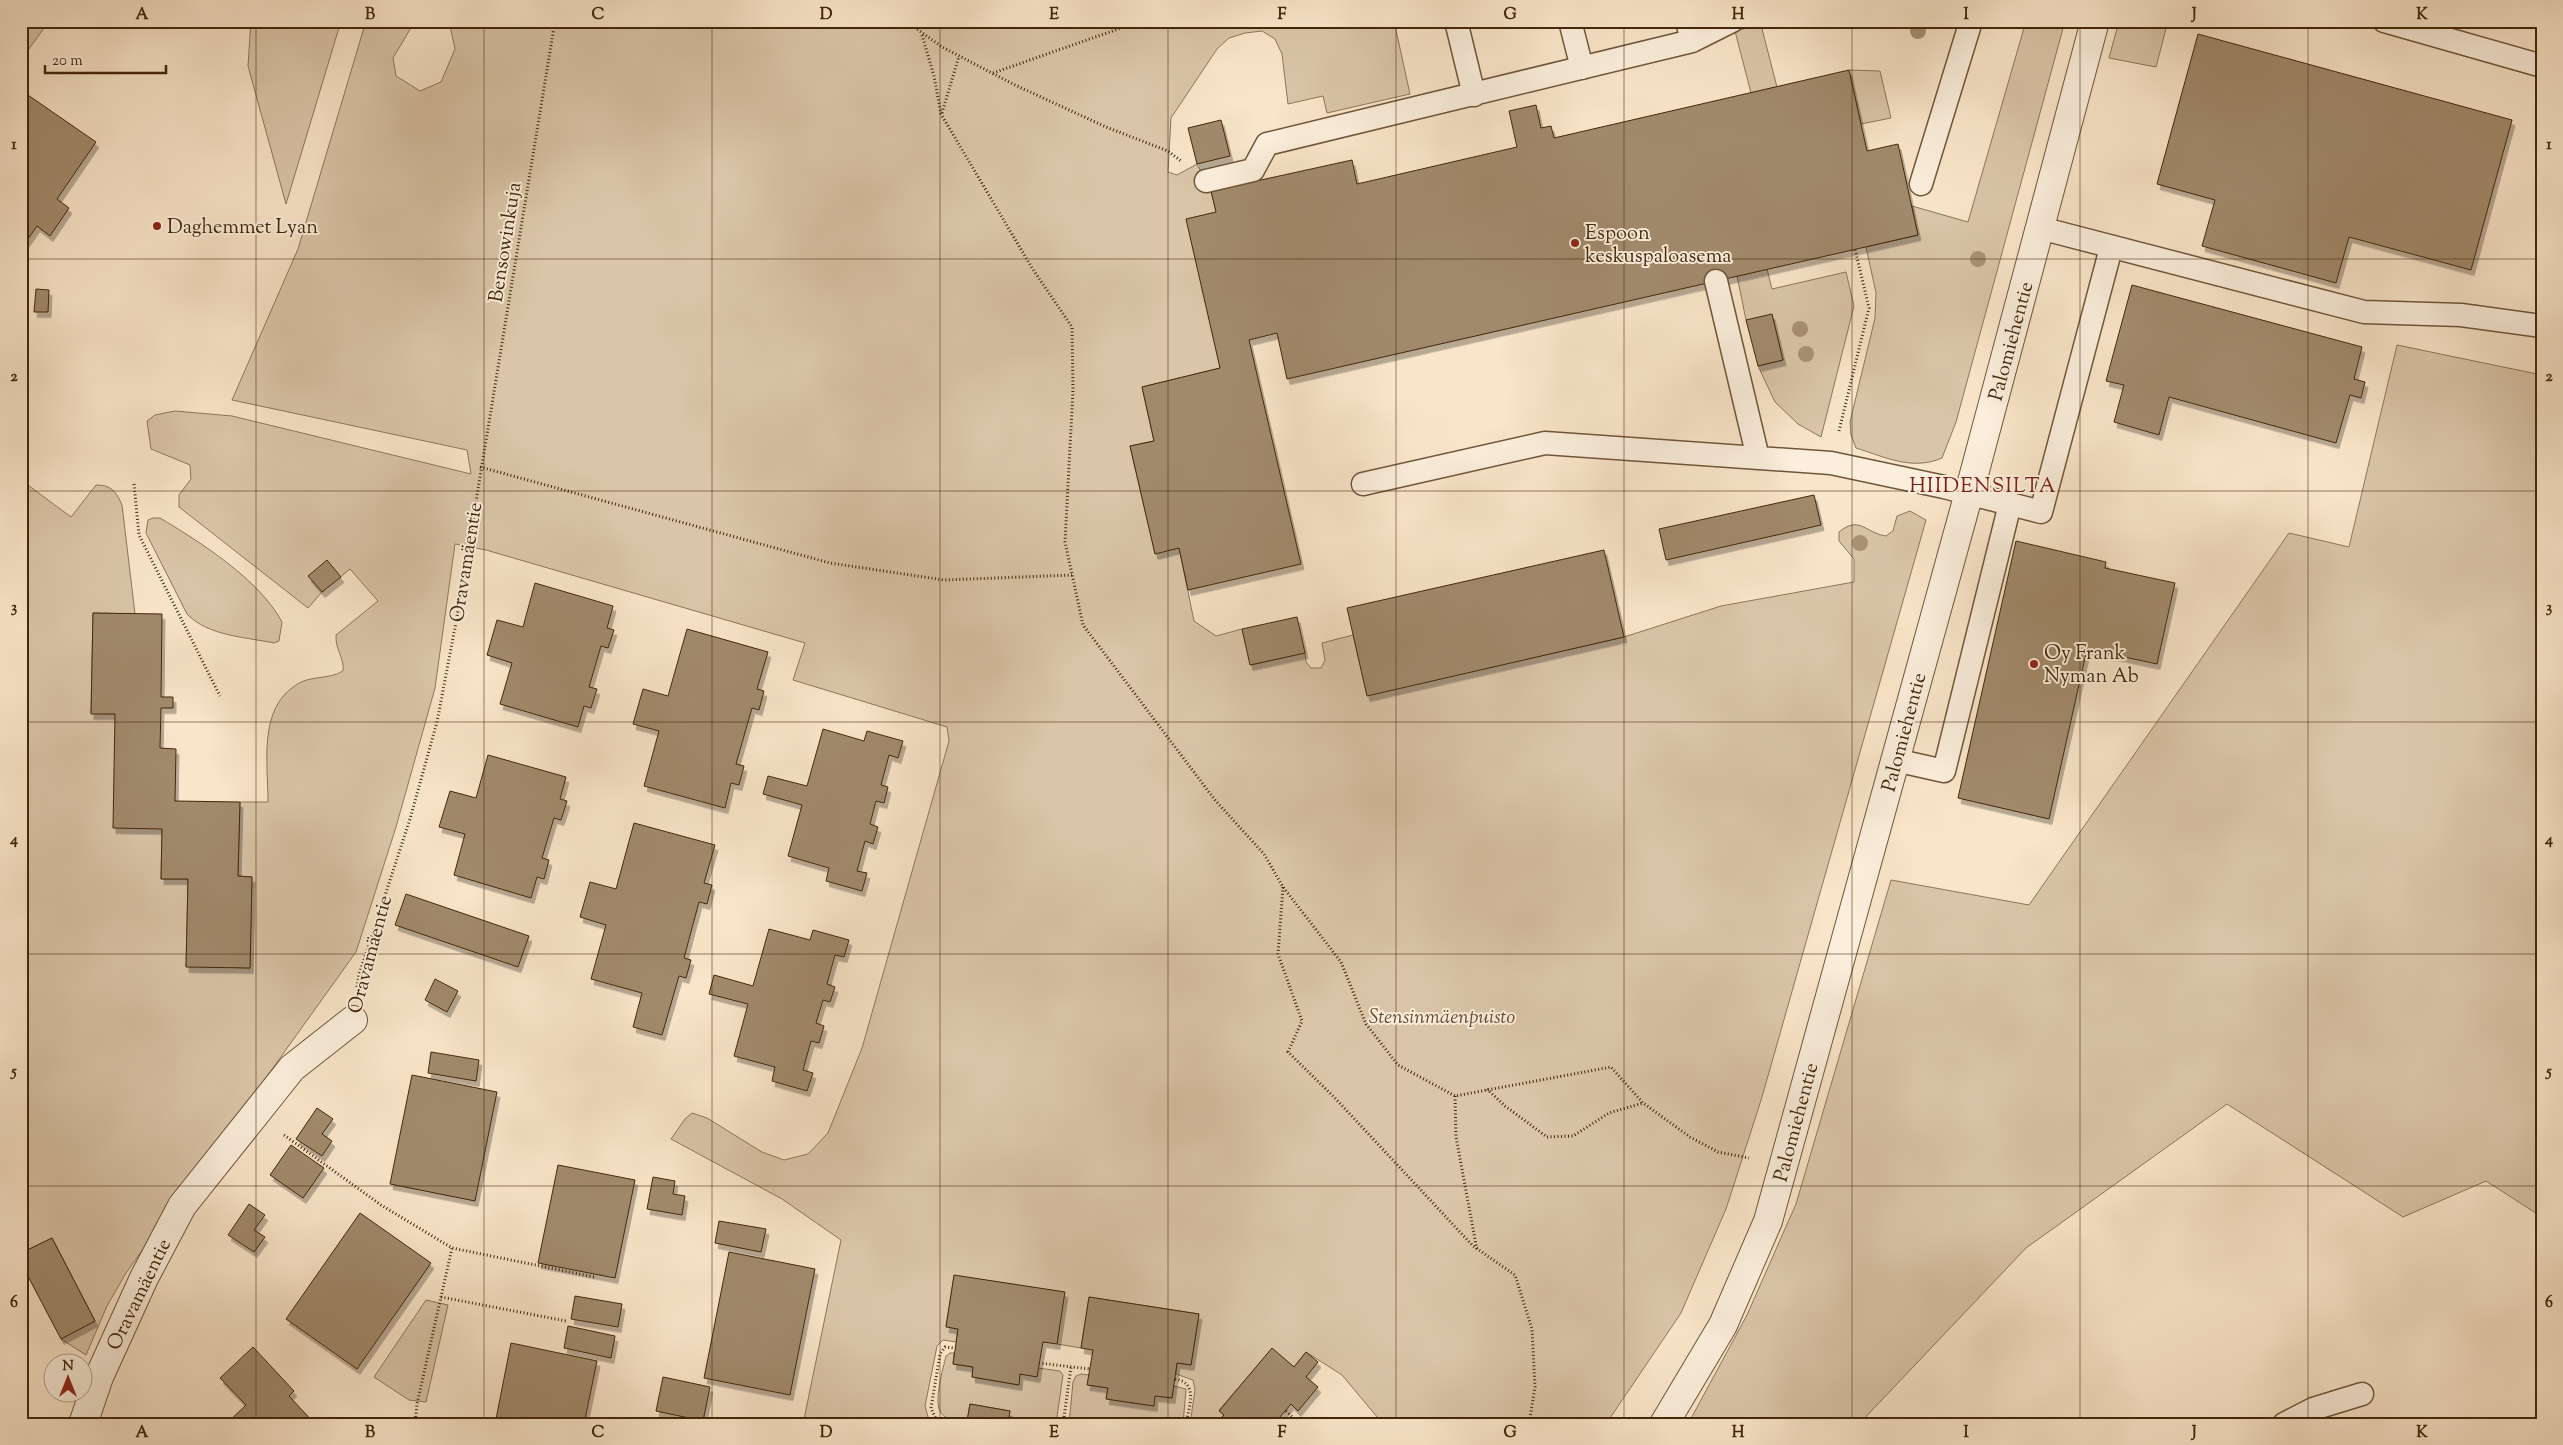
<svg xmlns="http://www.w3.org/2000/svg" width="2563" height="1445" font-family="'Sorts Mill Goudy',serif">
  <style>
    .green { fill: #dac5a8; stroke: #8e7658 }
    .building { fill: #a18a6c; stroke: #422708; filter: url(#shadow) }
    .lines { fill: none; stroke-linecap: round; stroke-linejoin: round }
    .service-casing { stroke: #705638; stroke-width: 25 }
    .minor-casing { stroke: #705638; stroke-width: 30 }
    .tertiary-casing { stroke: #705638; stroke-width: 30 }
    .path { stroke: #422708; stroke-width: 3; stroke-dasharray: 1 2.5; stroke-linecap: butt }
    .service { stroke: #fbeedc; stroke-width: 22 }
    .minor { stroke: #fbeedc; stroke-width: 28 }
    .tertiary { stroke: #fbeedc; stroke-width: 28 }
    .tree { fill: #a99275 }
    .grid { fill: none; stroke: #422708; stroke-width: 1; stroke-opacity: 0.55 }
    .poi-dot { fill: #8f2418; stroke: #fbeedc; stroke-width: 2 }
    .labels { text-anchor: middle; stroke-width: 4; stroke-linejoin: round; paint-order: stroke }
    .poi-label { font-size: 20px; fill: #422708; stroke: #fbeedc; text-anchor: start }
    .street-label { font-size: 20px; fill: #422708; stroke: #fbeedc }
    .park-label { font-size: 20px; font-style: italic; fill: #684e30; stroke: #fbeedc }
    .neighbourhood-label { font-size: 21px; letter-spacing: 1px; fill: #7a1f14; stroke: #fbeedc }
    .neatline { fill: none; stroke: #422708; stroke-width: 2 }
    .grid-label { font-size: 16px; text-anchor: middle; font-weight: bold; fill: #422708 }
  </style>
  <defs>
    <filter id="shadow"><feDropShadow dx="3" dy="5.5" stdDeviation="0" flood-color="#0004"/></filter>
  </defs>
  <rect width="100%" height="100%" fill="#f9e5c9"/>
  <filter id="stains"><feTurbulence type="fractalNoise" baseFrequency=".004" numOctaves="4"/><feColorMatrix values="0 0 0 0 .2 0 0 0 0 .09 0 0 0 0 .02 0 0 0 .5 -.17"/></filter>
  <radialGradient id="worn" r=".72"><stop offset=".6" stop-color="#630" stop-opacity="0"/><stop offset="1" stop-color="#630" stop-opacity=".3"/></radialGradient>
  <!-- green -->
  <path class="green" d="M21 21H49L21 60Z
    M251 21H341L286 204 248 66Z
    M366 21H415L393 58 396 76 420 91 441 82 455 49 449 21H1394L1410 94 1327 113 1323 96 1288 104 1282 54 1275 39 1262 31 1245 33 1229 38 1217 49 1171 118 1168 172 1177 175 1197 164 1211 191 1216 212 1220 368 1142 387 1154 441 1130 446 1155 553 1179 548 1194 621 1216 636 1242 629 1251 665 1305 653 1306 662 1311 668H1321L1325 660 1322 643 1353 635 1367 695 1624 637 1721 606 1854 582V559L1839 541V532C1860 515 1865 533 1886 536L1893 531 1897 516 1910 511 1926 520 1762 1097 1726 1209 1681 1313 1606 1424H1383L1342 1375 1306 1352 1294 1367 1272 1349 1219 1410 1224 1415 1218 1422 1219 1424H1190L1195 1390 1193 1380 1176 1374 1177 1363 1191 1365 1199 1314 1089 1297 1081 1348 1057 1344 1064 1292 954 1276 946 1326 958 1329 956 1342 943 1340 937 1346 925 1406 930 1424H803L841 1240 782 1199 671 1139 685 1119 692 1113 707 1118 762 1152 784 1160 808 1154 828 1133 862 1048 949 741 947 727 793 680 805 643 486 550 455 544 435 688 396 827 356 952 126 1273 107 1306 86 1355 61 1339 95 1321 52 1238 21 1253V526L27 525 21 480 71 517 96 485C111 485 116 491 122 505L135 614 93 613 91 713 115 714 162 829 161 879H188L186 966 250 968 252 877 238 876 240 802H268C268 763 258 709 296 685 310 675 328 680 343 671 345 660 335 649 336 635L378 601 350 569 322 592 308 608 179 507V495L191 479 190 465 151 449 147 421 155 415 175 411 232 416 471 474 467 450 232 400 298 249Z
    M2026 21H2065L1956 422 1942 458C1912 471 1885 457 1856 448L1851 435 1850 422 1875 318 1876 293 1866 247 1918 235 1912 206 1968 222Z
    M2119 21H2168L2156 67 2109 58Z
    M1761 25 1777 87 1751 93 1735 31Z
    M1849 70 1880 71 1891 118 1861 124Z
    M1767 269 1772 289 1846 272 1854 306 1821 437 1798 424 1775 402 1758 366 1783 360 1772 315 1746 320 1737 276Z
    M2397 345 2542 375V1217L2486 1181 2403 1217 2227 1104 2026 1248 1859 1424H1688L1747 1315 1796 1204 1891 880 2029 905 2289 533 2349 547Z
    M153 518H160C200 542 259 579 282 622L279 641 274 643C245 637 208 636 187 614L146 533 148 520Z
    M426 1300 448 1305 426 1402 409 1400 374 1377Z
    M950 1353H954L953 1364 973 1367 972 1377 1018 1385 1020 1374 1038 1368 1060 1371 1063 1375 1056 1424H1008L1010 1411 970 1404 967 1421C959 1420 947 1421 941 1413 933 1402 943 1369 946 1356Z
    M1081 1374 1089 1375 1088 1385 1108 1388 1106 1399 1153 1406 1155 1396 1172 1398 1174 1386 1186 1389 1183 1424H1069L1073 1382 1076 1376Z"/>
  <!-- building -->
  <path class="building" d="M2198 34 2512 120 2471 270 2349 237 2336 283 2202 246 2215 200 2157 184Z
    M1849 70 1867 151 1898 144 1918 235 1287 379 1277 333 1249 340 1301 564 1188 590 1179 548 1155 554 1130 446 1154 441 1142 387 1220 368 1186 219 1216 212 1211 191 1352 160 1357 184 1517 147 1509 111 1536 105 1541 128 1551 126 1554 138Z
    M25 93 96 142 57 199 69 208 50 236 37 226 21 249V98Z
    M1221 120 1230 156 1197 164 1188 128Z
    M2132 285 2362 347 2354 379 2365 382 2361 398 2350 395 2336 443 2169 397 2159 435 2114 422 2124 385 2106 381Z
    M36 289 49 290 48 312H34Z
    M1772 314 1783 360 1758 366 1746 320Z
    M1814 495 1821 525 1666 560 1659 529Z
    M2016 541 2106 562 2105 568 2175 583 2157 664 2087 649 2049 819 1958 798Z
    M1604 550 1624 637 1367 696 1347 608Z
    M327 560 341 577 322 592 308 576Z
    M535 583 613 606 607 628 614 630 608 648 601 646 589 687 597 689 591 708 584 706 578 727 500 704 512 663 487 655 497 620 523 627Z
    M93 613 162 614 161 697H173V708H161L160 748 176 749 175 801 240 802 238 876 252 877 250 968 186 967 188 879H161L162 829 113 828 115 714H91Z
    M1297 617 1305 653 1250 665 1242 629Z
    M687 629 768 652 757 689 764 691 759 710 752 708 736 764 744 766 739 785 731 783 725 808 644 786 659 731 633 724 643 689 668 696Z
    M823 729 864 741 867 731 903 741 898 758 889 755 881 785 888 787 884 803 876 801 870 824 878 827 873 844 865 841 857 871 867 873 862 891 826 881 829 868 788 856 802 805 763 794 768 776 807 786Z
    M488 755 566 777 560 799 567 801 561 820 554 818 542 858 549 860 544 879 537 877 531 898 454 875 465 834 439 827 450 791 476 798Z
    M634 823 715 845 704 883 712 885 707 904 699 902 684 958 691 960 686 978 679 976 662 1035 633 1027 642 993 591 979 606 925 580 917 590 882 616 889Z
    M406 894 529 936 518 967 395 925Z
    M769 929 810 940 813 930 849 940 844 957 835 955 827 984 835 987 830 1002 823 1000 816 1023 824 1026 819 1043 811 1041 803 1070 813 1073 807 1091 772 1081 775 1067 734 1056 748 1004 709 994 714 975 753 986Z
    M435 979 458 991 447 1012 425 1000Z
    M431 1052 479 1060 476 1081 428 1073Z
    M412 1075 497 1092 475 1201 390 1184Z
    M317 1108 333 1119 322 1134 332 1141 322 1156 296 1139Z
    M291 1145 324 1168 303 1198 270 1175Z
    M558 1165 635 1180 615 1278 538 1263Z
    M653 1177 675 1181 673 1194 685 1196 682 1215 647 1209Z
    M249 1204 265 1215 254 1230 265 1237 254 1252 228 1235Z
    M360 1213 431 1263 357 1369 286 1319Z
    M719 1221 766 1229 761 1252 715 1243Z
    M52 1238 95 1321 61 1339 21 1263V1253Z
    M729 1252 815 1269 790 1395 704 1378Z
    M954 1275 1065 1292 1057 1344 1043 1342 1037 1377 1020 1374 1019 1385 972 1377 973 1367 953 1364 958 1329 946 1327Z
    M575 1296 622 1304 618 1327 571 1319Z
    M1089 1297 1199 1314 1191 1365 1177 1363 1172 1398 1155 1396 1154 1406 1106 1399 1108 1388 1087 1385 1093 1350 1081 1348Z
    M568 1326 615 1336 611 1358 564 1348Z
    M511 1343 597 1361 584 1424H495Z
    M253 1347 294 1391 289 1396 315 1424H226L246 1405 220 1378Z
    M1272 1348 1294 1367 1306 1352 1318 1362 1306 1377 1318 1387 1298 1411 1291 1404 1274 1424H1219L1217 1422 1224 1415 1219 1411Z
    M663 1377 710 1387 703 1421 656 1411Z
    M970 1404 1010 1411 1008 1424 967 1421Z"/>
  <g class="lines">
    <!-- service casing -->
    <g class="service-casing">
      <path id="service" d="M1456 21 1474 95
        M1570 21 1582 68
        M1687 21 1692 41
        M2384 21 2542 66
        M1206 181 1253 170 1267 144 1692 41 1732 21
        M1921 184 1971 21
        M2040 228 2364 312 2461 315 2542 326
        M1716 281 1758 458
        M1363 484 1545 443 1831 463 1944 487 2041 512 2111 248
        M1895 760 1944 771 2010 504
        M2284 1424 2313 1409 2362 1394"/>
    </g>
    <!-- minor casing -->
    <g class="minor-casing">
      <path id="minor" d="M83 1424 99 1377 144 1278 182 1206 292 1068 353 1020"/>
    </g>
    <!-- tertiary casing -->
    <g class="tertiary-casing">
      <path id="tertiary" d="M1664 1424 1723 1325 1768 1221 1969 493 2095 21"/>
    </g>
    <!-- path -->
    <path class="path" d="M906 21 942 47 1015 85 1106 127 1168 151 1181 161
      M922 35 934 76 941 114 1032 268 1072 327 1073 390 1065 542 1083 625 1215 800 1264 854 1283 887 1341 962 1366 1024 1398 1065 1455 1096 1611 1067 1643 1103 1690 1137 1718 1152 1749 1158
      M993 73 1141 21
      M942 113 959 56
      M1839 431 1869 308 1855 249
      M480 467 830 563 944 580 1072 575
      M134 484 139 535 220 696
      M1283 887 1278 954 1302 1021 1288 1052 1334 1097 1473 1246 1515 1275 1532 1329 1535 1387 1529 1424
      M357 987 359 975 410 819 437 722 457 617 555 21
      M1487 1089 1505 1106 1547 1137 1573 1136 1609 1113 1643 1103
      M1455 1096 1456 1137 1477 1250
      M284 1135 381 1205 452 1248 594 1277
      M441 1297 566 1321
      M1039 1363 1090 1369
      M1175 1379C1199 1383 1189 1406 1186 1424
      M1286 1411 1300 1424
      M415 1424 417 1404 452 1248
      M938 1424 931 1408 940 1354 945 1347 955 1348
      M1063 1424 1071 1367"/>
    <!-- service -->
    <use href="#service" class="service"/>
    <!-- minor -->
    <use href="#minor" class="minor"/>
    <!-- tertiary -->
    <use href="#tertiary" class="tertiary"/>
  </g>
  <!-- trees -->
  <g class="tree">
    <circle cx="1918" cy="31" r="8"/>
    <circle cx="1978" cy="259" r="8"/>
    <circle cx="1800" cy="329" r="8"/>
    <circle cx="1806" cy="354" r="8"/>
    <circle cx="1860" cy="543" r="8"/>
  </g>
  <!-- grid -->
  <path class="grid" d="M256 21V1424M484 21V1424M712 21V1424M940 21V1424M1168 21V1424M1396 21V1424M1624 21V1424M1852 21V1424M2080 21V1424M2308 21V1424M21 259H2542M21 491H2542M21 722H2542M21 954H2542M21 1186H2542"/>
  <!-- markers -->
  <g class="poi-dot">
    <circle cx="157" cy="226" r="5"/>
    <circle cx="1575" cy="243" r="5"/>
    <circle cx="2034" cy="664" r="5"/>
  </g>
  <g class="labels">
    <!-- poi labels -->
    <g class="poi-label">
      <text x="167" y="233">Daghemmet Lyan</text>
      <text x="1585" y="239">Espoon<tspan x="1585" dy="23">keskuspaloasema</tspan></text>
      <text x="2044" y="659">Oy Frank<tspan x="2044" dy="23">Nyman Ab</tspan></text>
    </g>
    <!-- street labels -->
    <g class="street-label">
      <text transform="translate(504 242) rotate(-81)" y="7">Bensowinkuja</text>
      <text transform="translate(2010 341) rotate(-75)" y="7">Palomiehentie</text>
      <text transform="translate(465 562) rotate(-81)" y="7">Oravamäentie</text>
      <text transform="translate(1903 732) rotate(-75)" y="7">Palomiehentie</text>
      <text transform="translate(369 954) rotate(-75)" y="7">Oravamäentie</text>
      <text transform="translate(1795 1122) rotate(-75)" y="7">Palomiehentie</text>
      <text transform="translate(138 1294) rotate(-64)" y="7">Oravamäentie</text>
    </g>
    <!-- park labels -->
    <g class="park-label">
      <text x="1442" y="1023">Stensinmäenpuisto</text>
    </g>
    <!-- neighbourhood labels -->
    <g class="neighbourhood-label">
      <text x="1983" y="492">HIIDENSILTA</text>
    </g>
  </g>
  <!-- margin -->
  <rect width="2563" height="1445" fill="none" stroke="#f9e5c9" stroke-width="55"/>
  <!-- north arrow -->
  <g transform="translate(68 1378)"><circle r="24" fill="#fbeedc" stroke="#b19e87"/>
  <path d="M0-4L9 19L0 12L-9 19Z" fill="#8f2418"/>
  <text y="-8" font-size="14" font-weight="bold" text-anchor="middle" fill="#422708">N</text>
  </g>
  <!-- scale -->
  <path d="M45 65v8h121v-8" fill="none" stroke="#422708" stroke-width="2.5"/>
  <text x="52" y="65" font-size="15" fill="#422708" stroke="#fbeedc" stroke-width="4" paint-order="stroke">20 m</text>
  <rect x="28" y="28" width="2508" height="1390" class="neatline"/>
  <g class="grid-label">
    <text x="142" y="19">A</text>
    <text x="370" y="19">B</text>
    <text x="598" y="19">C</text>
    <text x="826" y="19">D</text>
    <text x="1054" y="19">E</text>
    <text x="1282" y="19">F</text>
    <text x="1510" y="19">G</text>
    <text x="1738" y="19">H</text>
    <text x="1966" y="19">I</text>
    <text x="2194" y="19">J</text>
    <text x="2422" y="19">K</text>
    <text x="14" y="149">1</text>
    <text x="2549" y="149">1</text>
    <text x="14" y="381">2</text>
    <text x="2549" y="381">2</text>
    <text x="14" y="612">3</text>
    <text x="2549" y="612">3</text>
    <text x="14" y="844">4</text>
    <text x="2549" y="844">4</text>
    <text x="14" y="1076">5</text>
    <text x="2549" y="1076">5</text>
    <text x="14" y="1307">6</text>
    <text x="2549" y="1307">6</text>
    <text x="142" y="1437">A</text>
    <text x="370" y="1437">B</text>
    <text x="598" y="1437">C</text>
    <text x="826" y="1437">D</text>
    <text x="1054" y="1437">E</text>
    <text x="1282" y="1437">F</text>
    <text x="1510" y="1437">G</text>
    <text x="1738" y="1437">H</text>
    <text x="1966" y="1437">I</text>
    <text x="2194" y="1437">J</text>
    <text x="2422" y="1437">K</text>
  </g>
  <rect width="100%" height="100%" filter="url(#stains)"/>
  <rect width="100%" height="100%" fill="url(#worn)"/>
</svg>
